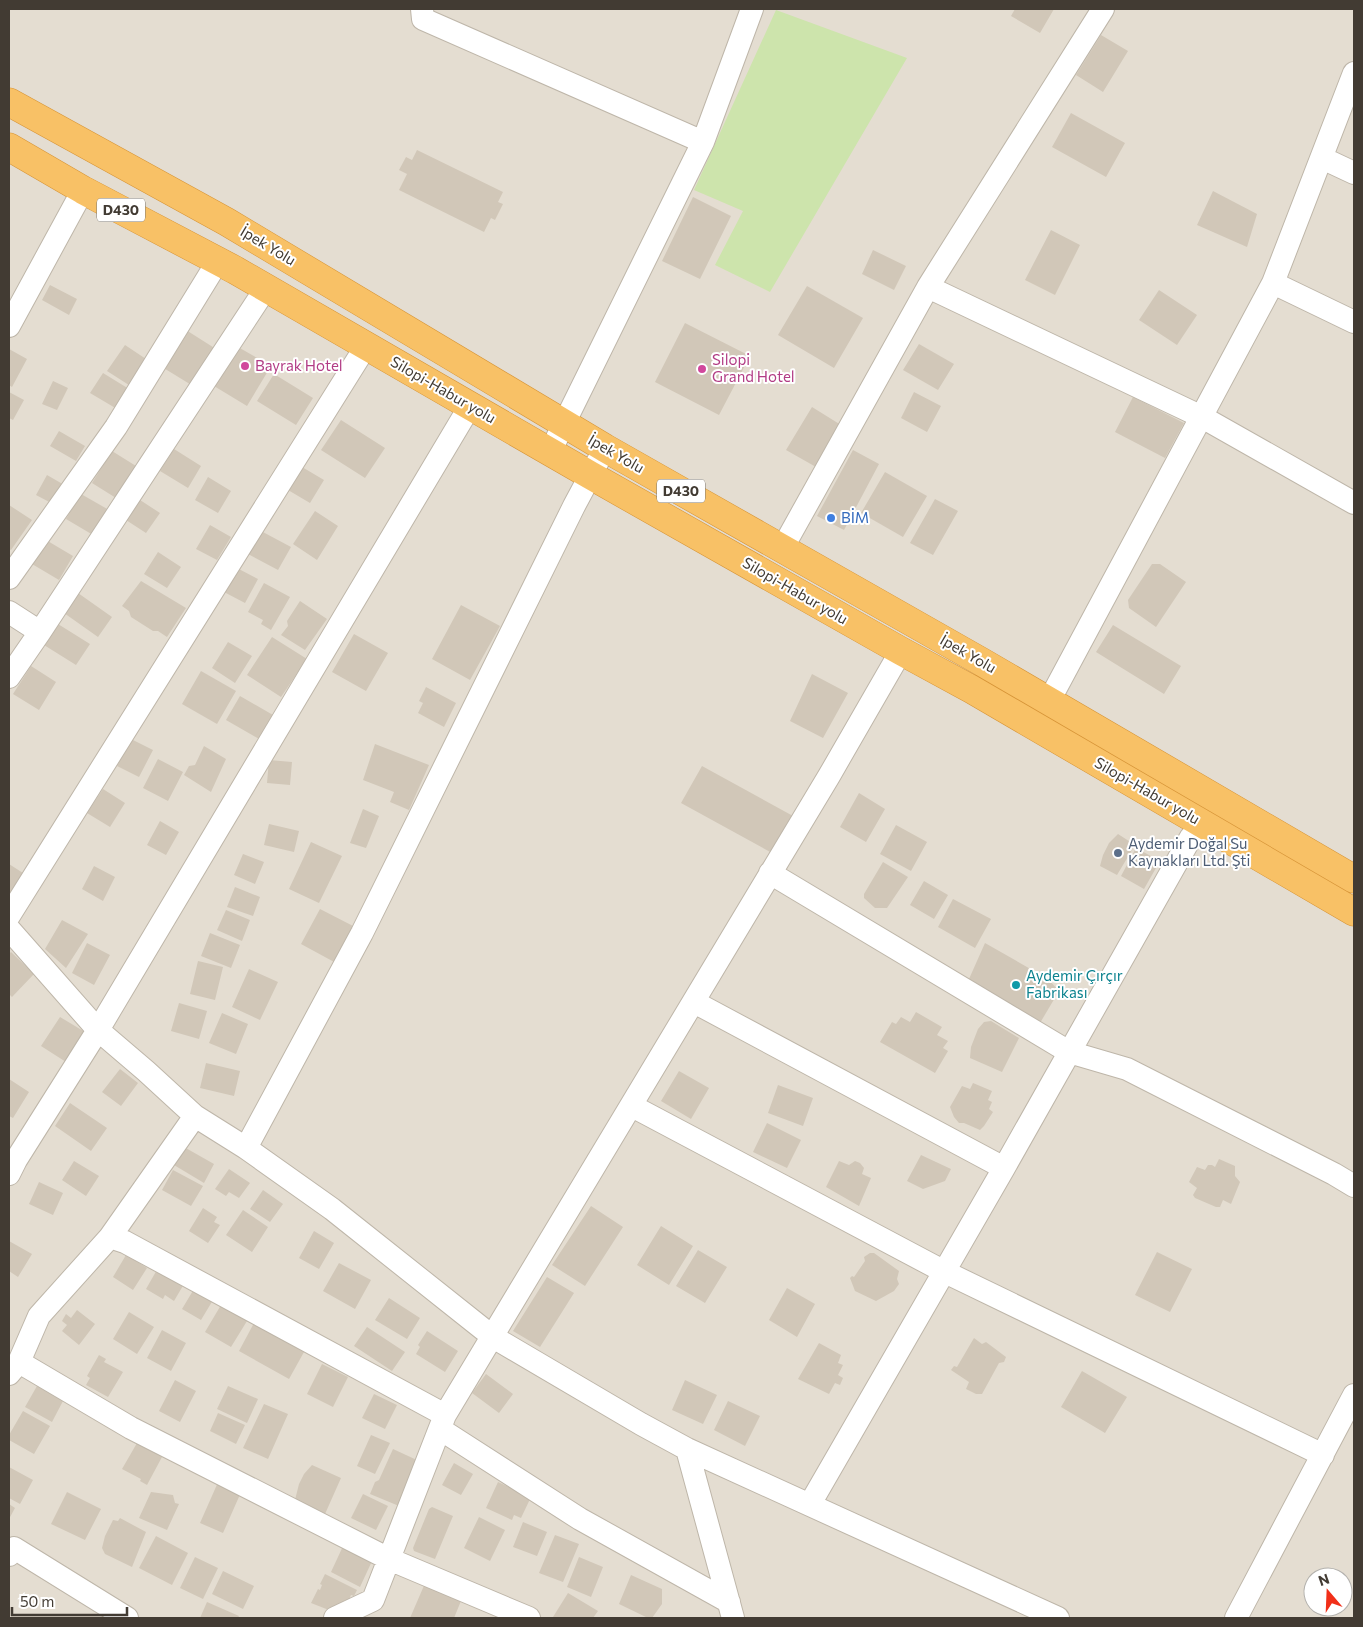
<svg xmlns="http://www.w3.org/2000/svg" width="1363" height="1627" font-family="Commissioner,sans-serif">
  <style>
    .residential { fill: #e4ddd1; fill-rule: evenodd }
    .green { fill: #cde4ac }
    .building { fill: #d1c7b8 }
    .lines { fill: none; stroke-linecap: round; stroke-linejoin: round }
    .minor-casing { stroke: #beb6a9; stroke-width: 24 }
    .highway-casing { stroke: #d69437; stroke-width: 29 }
    .minor { stroke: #fff; stroke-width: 22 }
    .highway { stroke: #f8c166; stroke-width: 28 }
    .hotel-dot { fill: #d1479c; stroke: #fff; stroke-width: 2 }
    .shop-dot { fill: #3f7fe0; stroke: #fff; stroke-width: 2 }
    .service-dot { fill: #5c6f8a; stroke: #fff; stroke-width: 2 }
    .culture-dot { fill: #0f9aa8; stroke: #fff; stroke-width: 2 }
    .labels { text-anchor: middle; stroke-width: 4; stroke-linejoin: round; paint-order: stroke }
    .shield { fill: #fff; stroke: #7b7670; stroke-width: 1 }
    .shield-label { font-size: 14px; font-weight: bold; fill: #423b33 }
    .street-label { font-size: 15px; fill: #423b33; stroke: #fff }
    .hotel-label { font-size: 15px; fill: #b23c85; stroke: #fff; text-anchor: start }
    .shop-label { font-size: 15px; fill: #366cbe; stroke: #fff; text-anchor: start }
    .service-label { font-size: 15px; fill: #4e5e75; stroke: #fff; text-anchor: start }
    .culture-label { font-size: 15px; fill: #0d838f; stroke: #fff; text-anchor: start }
  </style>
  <rect width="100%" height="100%" fill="#f0ece2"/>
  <!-- residential -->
  <path class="residential" d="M9 9H1354V1618H9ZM1313 1577H1343V1607H1313Z"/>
  <!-- green -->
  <path class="green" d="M776 10 907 58 770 292 715 265 743 211 694 190Z"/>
  <!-- building -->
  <path class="building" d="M1015 9H1054L1040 33 1011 16Z
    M1101 35 1128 51 1103 92 1076 75Z
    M1071 113 1125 143 1106 177 1052 147Z
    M417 150 503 192 498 202 503 204 495 220 491 218 484 232 399 190 407 174 399 170 406 157 412 160Z
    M1213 191 1257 214 1247 247 1197 225Z
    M693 197 731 216 700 279 662 261Z
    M1051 230 1080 245 1055 295 1025 280Z
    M873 250 906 266 894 290 862 274Z
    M50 285 77 299 69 315 42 300Z
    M807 286 863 318 834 368 778 335Z
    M1159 290 1197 315 1177 345 1139 320Z
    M685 323 750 356 719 415 655 382Z
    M186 330 216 349 193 386 162 367Z
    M919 344 954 364 938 390 903 370Z
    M125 345 149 361 132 387 107 371Z
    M238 347 271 366 247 406 214 386Z
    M9 349 27 359 12 387 9 385Z
    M103 373 129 389 117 409 90 393Z
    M274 374 313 398 296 425 257 401Z
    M53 381 68 388 57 410 42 404Z
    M9 392 24 400 13 420 9 418Z
    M914 392 941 406 927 432 901 418Z
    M1133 397 1184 423 1165 458 1115 432Z
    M812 407 841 425 816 467 786 450Z
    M341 420 385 448 365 478 321 450Z
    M59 431 85 446 76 461 50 446Z
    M174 449 201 466 188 488 160 471Z
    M853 450 879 464 844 530 817 516Z
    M112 451 136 466 116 498 92 483Z
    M302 467 324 480 310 503 288 490Z
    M885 472 927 496 903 537 861 513Z
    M47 475 66 486 55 505 36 495Z
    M208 477 231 491 218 513 195 500Z
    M81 494 109 510 93 535 66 519Z
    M935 499 958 511 933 555 910 543Z
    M140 500 160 513 146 533 126 520Z
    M9 505 32 520 11 550 9 549Z
    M315 511 338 526 317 560 293 544Z
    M210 525 231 537 217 560 196 549Z
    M261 531 291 547 278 570 248 554Z
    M46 540 73 556 59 580 32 564Z
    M158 552 181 567 167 588 144 574Z
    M1152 564H1160L1186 582 1156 627 1129 608 1128 600Z
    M237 568 258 579 245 603 224 592Z
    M141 581 186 608 167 637 158 631H153L131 617 129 611 122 606Z
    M264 583 290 597 271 630 261 624 263 620 248 612Z
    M78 593 112 617 98 637 64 613Z
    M300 601 327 619 305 650 281 635 288 626 287 621Z
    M461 605 500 626 470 680 432 659Z
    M58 624 90 644 76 665 44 645Z
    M1113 625 1181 666 1164 694 1096 652Z
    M354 634 388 653 366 691 332 672Z
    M272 637 307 659 281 697 247 675Z
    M228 642 252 656 235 683 212 668Z
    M31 666 56 682 39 710 13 694Z
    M201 671 236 691 217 724 182 704Z
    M812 674 848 693 823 738 790 721Z
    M426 687 456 703 444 727 418 713 423 703 419 701Z
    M240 696 273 715 259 739 226 720Z
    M131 739 153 750 139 777 117 766Z
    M375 744 429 765 409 810 390 802 394 792 363 780Z
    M204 746 226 759 211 792 184 775 189 766 195 765Z
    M158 759 183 772 168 801 143 788Z
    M269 760 292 762 290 785 267 783Z
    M702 766 793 816 772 853 681 803Z
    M103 789 125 803 110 827 87 813Z
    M859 793 885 809 866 842 840 827Z
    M363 809 379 816 366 848 350 843Z
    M160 821 179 832 166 855 147 845Z
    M269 824 299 831 294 852 264 845Z
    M896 825 927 842 911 871 880 854Z
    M1118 834 1135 845 1117 875 1100 866 1103 855 1109 843Z
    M311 842 342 856 319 903 289 889Z
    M1136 848 1160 861 1144 889 1121 876Z
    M243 854 264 862 255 884 234 875Z
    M883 862 908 877 887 908H875L864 898V894Z
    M9 864 23 873 9 894Z
    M94 866 115 877 103 901 82 889Z
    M924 881 948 895 934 919 910 905Z
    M235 887 260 897 253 916 227 907Z
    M953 899 991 919 975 948 938 927Z
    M320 909 355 927 336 963 301 944Z
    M226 910 250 920 242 941 217 930Z
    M62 920 88 934 66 968 45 949Z
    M210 933 240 945 231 968 201 956Z
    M87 943 110 955 94 985 72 973Z
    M985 943 1048 979 1059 991 1040 1023 969 979Z
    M11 952 34 974 12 997 9 994V954Z
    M198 961 223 967 215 1000 190 994Z
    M249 969 278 982 260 1020 232 1007Z
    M179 1003 207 1011 199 1039 171 1031Z
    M916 1012 942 1027 937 1035 948 1041 943 1048 948 1051 935 1073 880 1042 892 1022 896 1024 901 1017 910 1022Z
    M222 1013 248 1024 236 1054 209 1043Z
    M60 1017 85 1032 66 1062 41 1046Z
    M991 1021 1019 1038 1002 1072 970 1058 971 1047 978 1029 984 1022Z
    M206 1063 240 1071 234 1096 200 1088Z
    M120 1069 138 1083 121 1106 102 1092Z
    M679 1071 709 1088 691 1119 661 1101Z
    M9 1079 29 1092 13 1118 9 1116Z
    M973 1083 992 1091 988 1100 992 1102 989 1109 993 1112 984 1126 980 1130 964 1123H959L954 1117 950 1107 962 1086 970 1089Z
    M778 1085 813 1098 803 1126 768 1113Z
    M70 1103 107 1128 91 1151 55 1126Z
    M767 1123 801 1140 787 1168 753 1152Z
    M184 1147 214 1164 204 1183 174 1165Z
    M921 1155 951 1169 945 1181 923 1189 907 1181Z
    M1219 1159 1235 1166V1176L1240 1182 1231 1204 1223 1200 1220 1207H1216L1195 1198 1193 1195 1197 1188 1189 1182 1197 1167 1205 1170 1208 1165H1212L1215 1167Z
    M74 1161 99 1176 86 1196 62 1180Z
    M839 1161 849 1165 855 1161 860 1163 864 1168 862 1174 871 1178 859 1206 826 1187Z
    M229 1169 250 1183 239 1198 229 1192 226 1196 215 1189Z
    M173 1170 203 1186 191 1206 162 1190Z
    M39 1182 63 1193 53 1215 29 1204Z
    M263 1190 283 1204 270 1222 250 1209Z
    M591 1206 623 1227 585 1286 552 1265Z
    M203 1208 217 1217 214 1222 220 1225 208 1243 189 1231Z
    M243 1210 268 1227 252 1252 226 1235Z
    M661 1226 693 1246 669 1285 637 1265Z
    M314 1231 334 1243 319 1269 299 1258Z
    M9 1241 32 1254 18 1277 9 1271Z
    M698 1250 727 1267 705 1303 676 1286Z
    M1157 1252 1192 1269 1170 1312 1135 1295Z
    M870 1253H874L899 1271 897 1279 899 1284 894 1291 876 1301 855 1291 850 1278 852 1276 854 1277 865 1261 864 1257Z
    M126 1255 147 1268 133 1290 113 1277Z
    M339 1263 371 1280 355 1309 323 1291Z
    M158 1268 184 1284 174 1301 165 1295 163 1299 146 1289Z
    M547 1277 574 1293 540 1347 513 1331Z
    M787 1288 815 1304 797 1337 769 1320Z
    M194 1289 213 1300 201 1320 182 1309Z
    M389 1298 420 1318 407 1339 375 1320Z
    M221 1305 247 1321 231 1347 205 1332Z
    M77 1310 95 1324 79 1345 62 1331 67 1325 62 1321 66 1314 71 1318Z
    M129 1312 154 1327 137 1354 113 1339Z
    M254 1323 304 1352 289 1379 239 1351Z
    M367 1327 405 1352 392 1371 354 1346Z
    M162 1330 186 1343 171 1371 147 1358Z
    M427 1331 458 1351 445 1372 416 1354 420 1347 418 1345Z
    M974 1338 982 1344 986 1342 1006 1357 1004 1362 999 1363 982 1394H976L966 1389 969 1382 951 1370 954 1366 957 1367Z
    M819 1343 841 1355 838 1363 843 1365 838 1375 843 1378 840 1385 835 1383 829 1394 798 1379Z
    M99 1355 106 1359 104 1362 123 1372 108 1397 86 1385 90 1378 87 1376Z
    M322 1364 348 1377 333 1407 307 1394Z
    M1082 1371 1127 1397 1105 1433 1061 1407Z
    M486 1374 513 1394 499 1413 472 1393Z
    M175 1380 196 1391 180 1422 159 1411Z
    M685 1380 717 1395 703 1424 672 1410Z
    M37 1386 63 1401 52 1422 25 1407Z
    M228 1386 258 1399 247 1423 217 1409Z
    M374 1394 397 1405 385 1429 362 1418Z
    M728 1401 760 1416 745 1446 714 1430Z
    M264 1404 288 1414 268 1459 243 1448Z
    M23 1411 50 1426 34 1454 9 1440V1435Z
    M218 1413 245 1425 236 1444 210 1431Z
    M371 1435 390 1443 375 1474 357 1466Z
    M137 1443 162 1457 147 1485 140 1481 141 1479 122 1469Z
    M393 1449 419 1461 399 1506 370 1494 375 1482 379 1480Z
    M454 1463 473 1474 461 1495 442 1485Z
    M312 1465 341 1478 325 1514 295 1500 299 1484 304 1474Z
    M9 1467 33 1480 20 1504 9 1498Z
    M219 1480 242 1490 223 1533 200 1523Z
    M498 1482 531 1497 521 1518 514 1515 512 1520 486 1508Z
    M67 1492 101 1509 85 1540 51 1524Z
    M151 1492 173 1495 175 1503 179 1504 167 1530 139 1518Z
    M363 1494 388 1506 376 1530 351 1518Z
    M9 1504 15 1508 9 1519Z
    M432 1507 453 1516 435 1559 414 1551 413 1548 429 1509Z
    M479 1517 505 1530 490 1561 464 1548Z
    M120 1518 146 1532 132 1567 105 1554 102 1548 105 1536 113 1520 118 1521Z
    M523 1522 547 1532 537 1556 513 1547Z
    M555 1535 579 1544 563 1582 539 1573Z
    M156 1536 188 1553 172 1585 139 1568Z
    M344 1544 373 1559 360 1587 331 1572Z
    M195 1557 218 1568 203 1599 180 1588Z
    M579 1557 603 1567 591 1597 567 1587Z
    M223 1571 254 1586 243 1609 212 1594Z
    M325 1574 357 1590 354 1596 351 1595 348 1602 345 1600 342 1608 334 1612 311 1603 318 1589 320 1590 322 1585 320 1584Z
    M631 1575 662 1589V1604L652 1618H648L619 1604Z
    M426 1581 463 1596 454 1618H410Z
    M568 1593 598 1611 593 1618 553 1617Z
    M207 1602 239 1616 238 1618H200Z"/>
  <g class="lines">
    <!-- minor casing -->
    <g class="minor-casing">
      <path id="minor" d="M422 9 423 19 703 142
        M1322 158 1354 173
        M1273 283 1354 322
        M928 287 1202 417 1354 503
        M9 326 83 190
        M550 452 703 142 752 9
        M782 549 928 287 1103 9
        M9 578 116 427 218 261
        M9 612 40 632
        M9 677 40 632 266 288
        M1049 701 1273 283 1354 73
        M770 873 1069 1052 1127 1069 1334 1174 1354 1186
        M9 916 366 346
        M9 929 98 1030 146 1071 195 1116 246 1148 332 1209 493 1337 641 1424 687 1449 1058 1618
        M694 1002 1004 1168
        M632 1106 943 1271 1323 1455
        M246 1148 362 933 574 506 605 448
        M9 1174 16 1160 98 1030 470 406
        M110 1237 125 1242 445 1415
        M19 1362 131 1428 389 1559 529 1618
        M9 1374 19 1362 39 1316 110 1237 195 1116
        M440 1429 580 1519 729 1602
        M687 1449 733 1618
        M810 1504 1004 1168 1191 837
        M9 1555 14 1548 127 1618
        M335 1618 373 1600 445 1415 829 776 901 651
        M1236 1618 1354 1395"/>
    </g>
    <!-- highway casing -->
    <g class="highway-casing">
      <path id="highway" d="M9 102 227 222 605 448 982 662 1354 879
        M9 147 83 190 235 270 590 475 901 651 971 689 1354 912"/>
    </g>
    <!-- minor -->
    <use href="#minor" class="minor"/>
    <!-- highway -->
    <use href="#highway" class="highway"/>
  </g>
  <!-- markers -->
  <g class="hotel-dot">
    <circle cx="245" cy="366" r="5"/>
    <circle cx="702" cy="369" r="5"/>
  </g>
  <circle class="shop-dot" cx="831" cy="518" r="5"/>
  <circle class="service-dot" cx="1118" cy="853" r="5"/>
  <circle class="culture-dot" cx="1016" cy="985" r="5"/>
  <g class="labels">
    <!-- shield labels -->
    <g class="shield">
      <rect x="97" y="198.5" width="48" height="23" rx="4"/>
      <rect x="657" y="479.5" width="48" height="23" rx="4"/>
    </g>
    <g class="shield-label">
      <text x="121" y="215">D430</text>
      <text x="681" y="496">D430</text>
    </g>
    <!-- street labels -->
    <g class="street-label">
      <text transform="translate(268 246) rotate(31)" y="5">İpek Yolu</text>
      <text transform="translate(443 390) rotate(30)" y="5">Silopi-Habur yolu</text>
      <text transform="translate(616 454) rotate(30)" y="5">İpek Yolu</text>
      <text transform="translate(795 591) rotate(30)" y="5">Silopi-Habur yolu</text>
      <text transform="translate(968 654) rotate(30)" y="5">İpek Yolu</text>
      <text transform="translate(1147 791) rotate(30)" y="5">Silopi-Habur yolu</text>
    </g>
    <!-- hotel labels -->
    <g class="hotel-label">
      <text x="712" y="365">Silopi<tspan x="712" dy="17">Grand Hotel</tspan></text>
      <text x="255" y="371">Bayrak Hotel</text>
    </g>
    <!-- shop labels -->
    <g class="shop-label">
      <text x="841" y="523">BİM</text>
    </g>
    <!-- service labels -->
    <g class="service-label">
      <text x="1128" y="849">Aydemir Doğal Su<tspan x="1128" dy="17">Kaynakları Ltd. Şti</tspan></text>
    </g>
    <!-- culture labels -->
    <g class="culture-label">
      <text x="1026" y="981">Aydemir Çırçır<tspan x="1026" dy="17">Fabrikası</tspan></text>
    </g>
  </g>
  <!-- border -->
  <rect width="1363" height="1627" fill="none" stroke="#423b33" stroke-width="20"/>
  <!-- north arrow -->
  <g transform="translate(1328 1592) rotate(341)"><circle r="24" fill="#ffffff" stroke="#b3b1ad"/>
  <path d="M0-4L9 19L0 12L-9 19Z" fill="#f12f19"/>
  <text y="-8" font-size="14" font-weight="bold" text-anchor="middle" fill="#423b33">N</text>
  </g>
  <!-- scale -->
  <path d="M12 1607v8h115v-8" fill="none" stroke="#423b33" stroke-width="2.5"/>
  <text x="20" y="1607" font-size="15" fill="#423b33" stroke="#ffffff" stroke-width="4" paint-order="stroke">50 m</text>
</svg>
